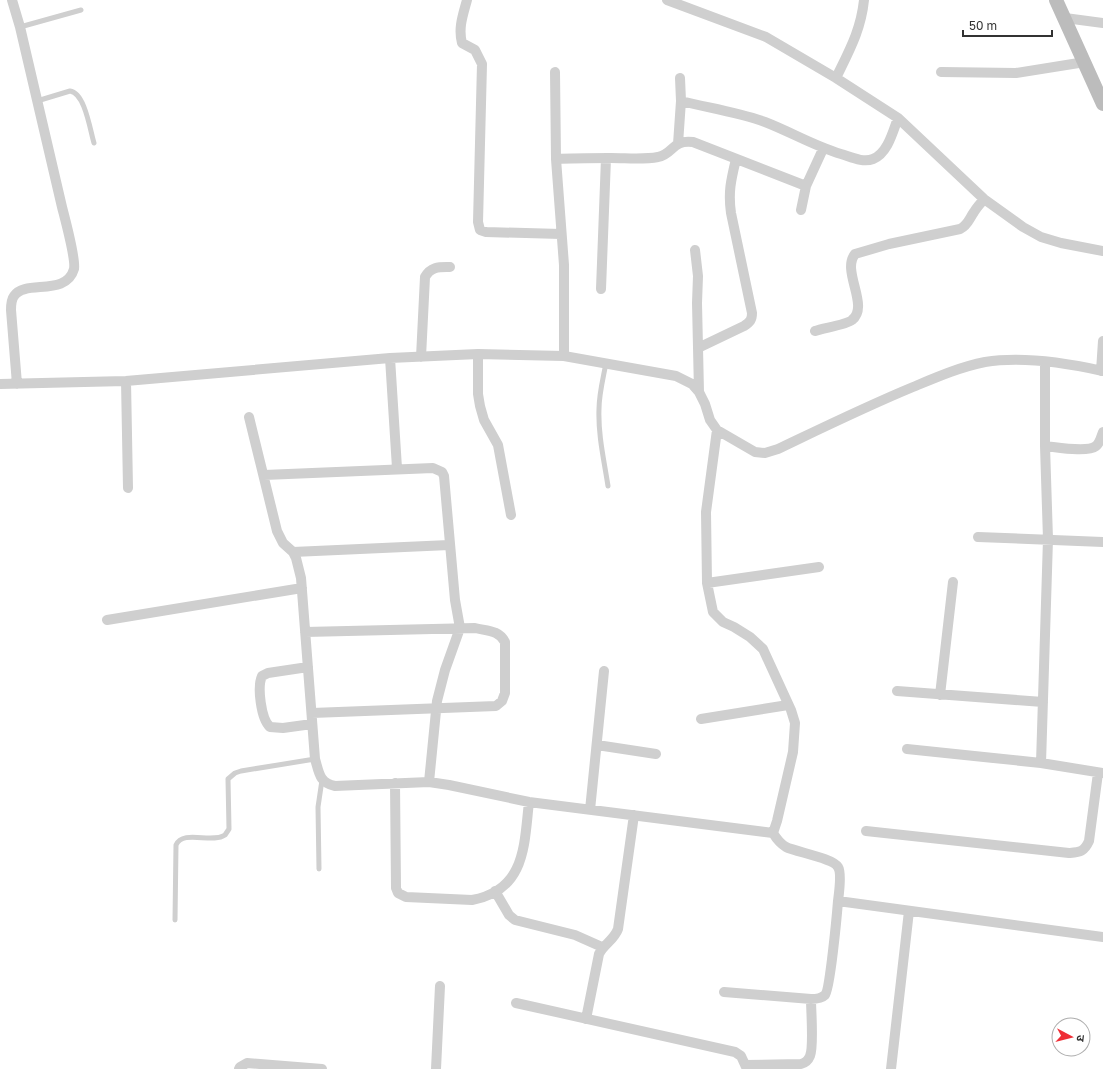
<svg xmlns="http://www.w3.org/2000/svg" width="1103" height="1069" font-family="'Golos Text','Noto Sans Devanagari',sans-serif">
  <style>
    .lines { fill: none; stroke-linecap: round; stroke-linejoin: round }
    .lane { stroke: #cfcfcf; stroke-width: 5 }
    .street { stroke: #cfcfcf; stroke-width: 10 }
    .secondary { stroke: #bcbcbc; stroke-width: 14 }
  </style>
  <rect width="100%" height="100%" fill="#fff"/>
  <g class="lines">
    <!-- lane -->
    <path class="lane" d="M20 27 81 10
      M37 101 70 91C85 93 90 130 94 143
      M606 363C603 379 599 394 599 409 598 435 604 460 608 486
      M319 869 318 807 322 780
      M175 920 176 845C183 829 212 844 225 835L229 829 228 779 235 773 241 771 315 759"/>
    <!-- street -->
    <path class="street" d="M12 0 20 27C34 87 48 147 62 207 65 219 76 259 74 269 66 297 25 279 14 296 11 300 11 305 11 310L17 384
      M467 0C463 15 458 28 462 43L475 50 482 64 478 222 480 230 486 232 561 234
      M667 0 766 37 836 78 898 118 984 199 1023 227 1041 237 1061 243 1103 251
      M1065 18 1103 23
      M555 72 556 159 564 265V356
      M941 72 1016 73 1085 62
      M836 78C849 51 861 30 864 0
      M681 101C709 108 738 112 765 122 791 132 814 146 841 154 851 157 863 163 873 159 888 153 893 131 898 118
      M678 144 681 101 680 78
      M556 159C574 158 593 158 611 158 627 158 643 160 658 157 673 155 672 139 693 142L806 186
      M801 210 806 186 823 149
      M695 250 698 276 697 303 699 392
      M601 289 606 158
      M815 331C823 328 846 325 852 320 870 306 841 271 855 254L889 244 960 229C968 225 969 219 974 212 977 207 981 203 984 199
      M698 348 744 326C750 322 752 320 752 313L731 213C728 192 731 180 736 159
      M478 354V394L480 406 484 420 498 445 511 515
      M421 357 425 277C431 266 440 267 450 267
      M390 358 397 468
      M1101 371 1103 341
      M126 381 128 488
      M0 384 126 381 390 358 478 354 564 356 676 376 692 384 699 392 705 404 710 420 717 430 755 452 765 453 778 449C822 428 867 406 913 387 937 377 960 367 985 362 1022 356 1067 363 1103 371
      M249 417 277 531 283 543 293 552 296 558 301 578 315 759C319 772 319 783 335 786L429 782 449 785 529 802 773 833 777 821 793 752 795 723 791 710 763 649 750 637 734 627 723 622 713 612 707 583 706 512 717 430
      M1045 446C1056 447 1087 453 1096 446 1100 443 1101 437 1103 432
      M264 475 433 468 442 472 444 476 455 600 460 628 445 670 437 701 429 782
      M978 537 1103 542
      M293 552 449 545
      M707 583 819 567
      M107 620 302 588
      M305 632 475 628C487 631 499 630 505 642V693L502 701 496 706 312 713
      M308 667 268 673 262 676C257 687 261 719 270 727L283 728 312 724
      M897 691 1043 702
      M940 695 953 582
      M701 719 788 705
      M597 745 656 754
      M907 749 1041 763 1103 773
      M1041 763 1048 539 1045 446V363
      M395 783 396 888 398 893 406 897 472 900C526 890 524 845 529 802
      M590 810 604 671
      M866 831 1069 853C1080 852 1084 852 1089 841L1098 773
      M773 833C776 838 781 844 786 847 796 852 833 858 838 867 842 873 839 893 838 901
      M495 891 509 915 515 920 575 935 602 947
      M724 992 811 999C815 999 822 998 825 995 830 990 837 914 838 901L1103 937
      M516 1003 735 1052 741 1056 747 1069
      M586 1019 599 954C604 944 614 940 618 929L634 815
      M745 1065 801 1064C805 1063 808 1061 810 1056 814 1047 811 1012 811 999
      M239 1069 240 1067 247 1063 322 1069
      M436 1069 440 986
      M891 1069 909 911"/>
    <!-- secondary -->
    <path class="secondary" d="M1056 0 1103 104"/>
  </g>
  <!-- north arrow -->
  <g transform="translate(1071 1037) rotate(97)"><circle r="19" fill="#ffffff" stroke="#adadad"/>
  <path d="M0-3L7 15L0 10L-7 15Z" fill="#ef2e36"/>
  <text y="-6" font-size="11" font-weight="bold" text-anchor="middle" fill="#323232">उ</text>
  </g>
  <!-- scale -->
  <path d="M963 30v6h89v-6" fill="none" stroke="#323232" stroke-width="2"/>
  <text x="969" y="30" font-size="12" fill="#323232" stroke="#ffffff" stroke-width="3" paint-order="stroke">50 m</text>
</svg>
